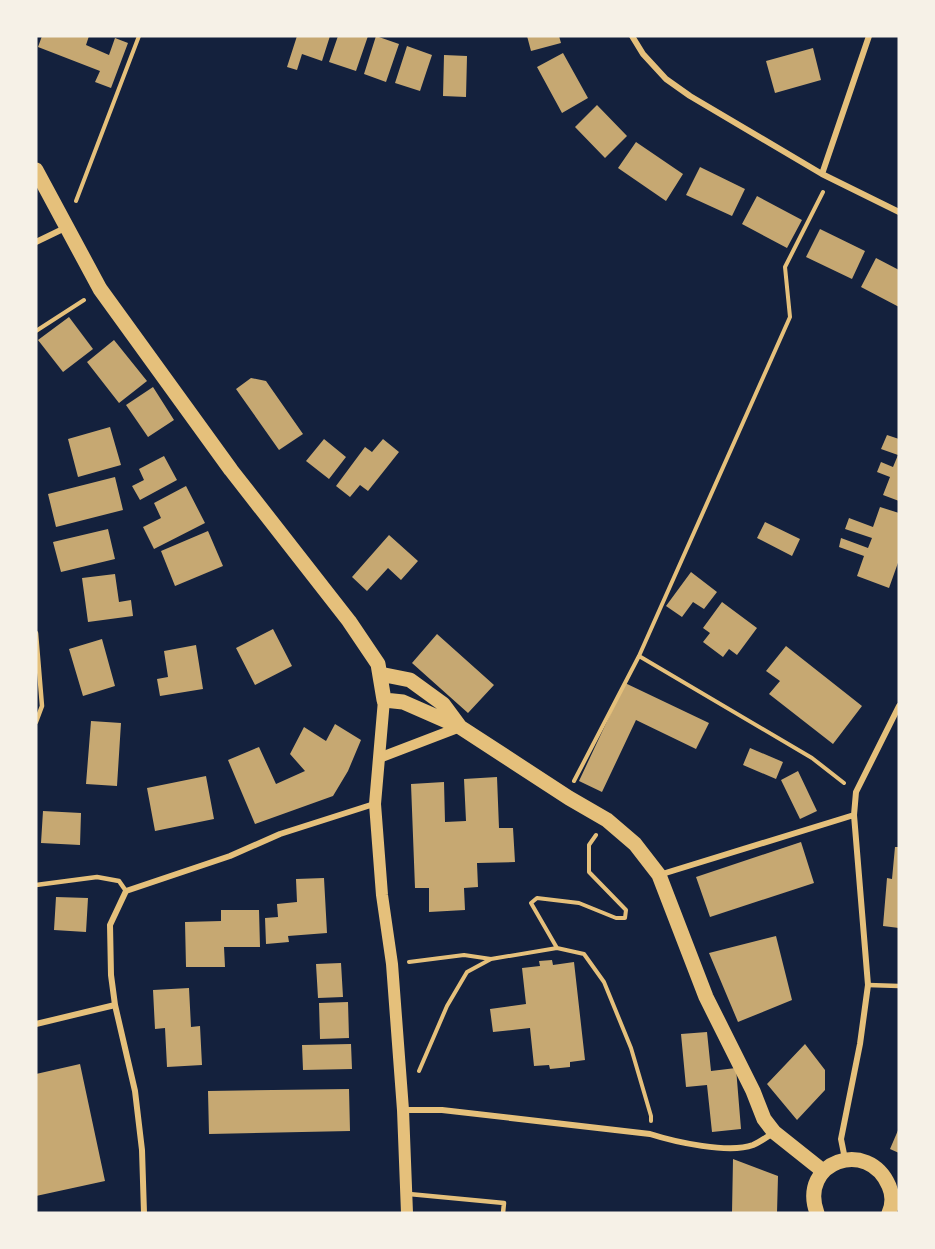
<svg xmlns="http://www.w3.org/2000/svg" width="935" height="1249" font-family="'Source Sans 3',sans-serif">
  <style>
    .building { fill: #c6a872 }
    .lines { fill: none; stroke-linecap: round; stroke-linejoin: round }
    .path { stroke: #e5c07b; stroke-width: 4 }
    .service { stroke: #e5c07b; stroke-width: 4.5 }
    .minor { stroke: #e5c07b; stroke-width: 6 }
    .tertiary { stroke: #e5c07b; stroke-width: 10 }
    .secondary { stroke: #e5c07b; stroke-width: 12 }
    .primary { stroke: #e5c07b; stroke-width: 15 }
  </style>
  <rect width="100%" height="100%" fill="#14213d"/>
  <!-- building -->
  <path class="building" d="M42 36H89L86 45 109 55 115 38 128 43 111 88 95 82 100 71 38 47Z
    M297 36H330L322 61 302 54 297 70 287 67Z
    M338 36H368L356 71 329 62Z
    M376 36 399 44 386 82 364 74Z
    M527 36H559L561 43 531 51Z
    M407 46 432 55 420 91 395 83Z
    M813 48 821 80 775 93 766 61Z
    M563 53 588 98 562 113 537 67Z
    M444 55 467 56 466 97 443 96Z
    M597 105 627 136 605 158 575 127Z
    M636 142 683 174 666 201 618 168Z
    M700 167 745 189 732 216 686 195Z
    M757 196 802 220 787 248 742 224Z
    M820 229 865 251 852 279 806 257Z
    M876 258 899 270V307L861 287Z
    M69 317 93 349 63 372 38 340Z
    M114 340 147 381 119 403 87 362Z
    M251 378 266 381 303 434 279 450 236 389Z
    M153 387 174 420 148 437 126 405Z
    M110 427 121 465 78 477 68 439Z
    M887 435 899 439V501L883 495 890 477 877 472 881 462 893 467 898 455 881 449Z
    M324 439 346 457 329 479 306 461Z
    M383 439 399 452 368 491 360 485 350 497 336 486 365 447 372 452Z
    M164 456 177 480 140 500 132 486 144 480 139 469Z
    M115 477 123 510 56 527 48 494Z
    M186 486 205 523 154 549 143 527 161 518 154 503Z
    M880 507 899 513V560L889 588 857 576 864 556 839 547 841 538 868 548 872 538 845 529 849 518 873 527Z
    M765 522 800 539 792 556 757 538Z
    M108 529 115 559 61 572 53 542Z
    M208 531 223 566 175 586 161 551Z
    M389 535 418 561 401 580 388 568 367 591 352 577Z
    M691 572 717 592 704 609 693 602 682 617 666 606Z
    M115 574 119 602 131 600 133 616 88 622 82 578Z
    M722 602 757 628 737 655 729 649 723 657 703 642 710 633 703 628Z
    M273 629 292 666 255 685 236 648Z
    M437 634 494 685 468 713 412 663Z
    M102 639 115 686 83 696 69 649Z
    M196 645 203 689 160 696 157 679 168 677 164 651Z
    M786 646 862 706 833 744 769 694 780 681 766 671Z
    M625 683 709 723 696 749 636 720 602 792 579 781Z
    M91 721 121 723 117 786 86 784Z
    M335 724 361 740 348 771 333 796 255 824 228 760 259 747 276 784 305 771 290 754 304 727 326 741Z
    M750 748 783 762 776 779 743 765Z
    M798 771 817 811 800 819 781 780Z
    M206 776 214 819 155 831 147 788Z
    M497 777 499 828H513L515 862 477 863 478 887 464 888 465 910 429 912V888H415L411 784 444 782 445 822 466 821 464 779Z
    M43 811 81 813 80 845 41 843Z
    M801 842 814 883 710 917 696 877Z
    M895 847H899V928L883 926 887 878 892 879Z
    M324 878 327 933 288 936 289 942 266 944 265 918 278 917 277 904 297 902 296 879Z
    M56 897 88 898 86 932 54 930Z
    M221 910H259L260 947H224L225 967H186L185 922 221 921Z
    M776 936 792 1000 738 1022 709 953Z
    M552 960 553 965 574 962 585 1060 570 1062V1067L550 1069 549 1065 534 1066 530 1028 493 1032 490 1009 526 1004 522 968 540 966 539 961Z
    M341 963 343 997 318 998 316 964Z
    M189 988 191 1027 200 1026 202 1065 167 1067 165 1028 155 1029 153 990Z
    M348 1002 349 1038 320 1039 319 1003Z
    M707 1032 711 1071 736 1068 741 1129 712 1132 707 1085 686 1087 681 1034Z
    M351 1044 352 1069 303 1070 302 1045Z
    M805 1044 825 1070V1090L797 1120 767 1084Z
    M80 1064 105 1181 36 1196V1074Z
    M349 1089 350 1131 209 1134 208 1091Z
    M899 1128V1153L890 1149Z
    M733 1159 778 1176 777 1213H732Z"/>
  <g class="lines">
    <!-- path -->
    <path class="path" d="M76 201 139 36
      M36 331 84 300
      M639 656 812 758 844 783
      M574 781 639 656 790 317 785 267 823 192
      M557 948 584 954 604 982 631 1048 651 1116V1121
      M409 962 464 955 491 959
      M419 1071 447 1006 467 972 491 959 557 948 531 903 537 898 579 903 616 918H625L626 910 589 872V845L596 835"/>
    <!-- service -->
    <path class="service" d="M36 633 42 706 36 722
      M36 885 97 877 119 881 126 891
      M868 985 899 986
      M409 1194 504 1203 503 1213"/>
    <!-- minor -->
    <path class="minor" d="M632 36 643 54 666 79 690 96 822 174 899 212
      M822 174 869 36
      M36 242 65 228
      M659 875 854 815
      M36 1024 115 1005
      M403 1110H442L650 1134C675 1142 729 1154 753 1145 760 1142 767 1137 773 1133
      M845 1159 841 1139 860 1044 868 985 854 815 856 792 899 706
      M144 1213 142 1150 135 1091 115 1005 111 975 110 925 126 891 230 856 280 834 374 804"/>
    <!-- tertiary -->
    <path class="tertiary" d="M379 758 460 727"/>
    <!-- secondary -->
    <path class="secondary" d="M384 700 375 804 382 895 392 964 403 1110 407 1213"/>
    <!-- primary -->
    <path class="primary" d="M36 170 100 289 231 470 349 621 378 664 384 700 403 702 460 727 569 798 607 820 635 844 659 875 706 997 753 1091 764 1119 774 1132 823 1171
      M380 674 410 680 443 704 460 727
      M817 1213C798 1162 868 1137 889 1186 893 1195 893 1204 889 1213"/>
  </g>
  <!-- border -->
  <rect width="935" height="1249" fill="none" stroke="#f6f1e7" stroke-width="75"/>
</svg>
